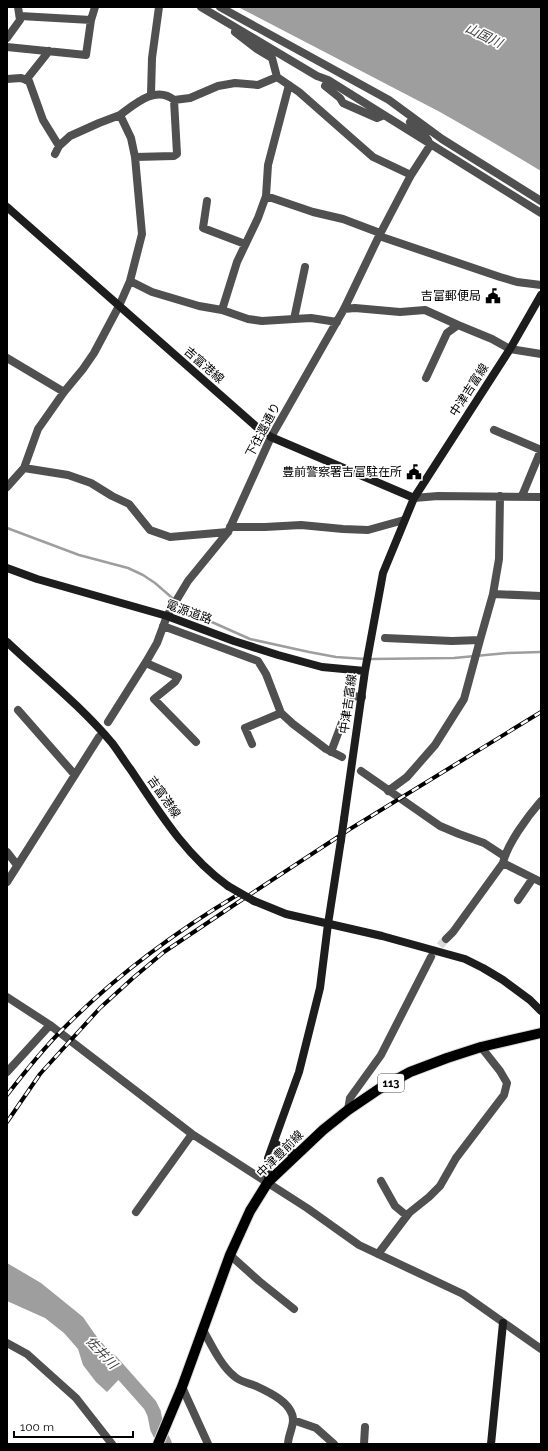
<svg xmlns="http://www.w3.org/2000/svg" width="548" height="1451" font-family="Raleway,'Noto Sans JP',sans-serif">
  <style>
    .water { fill: #9e9e9e }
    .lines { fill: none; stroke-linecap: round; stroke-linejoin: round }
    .stream { stroke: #9e9e9e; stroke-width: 2.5 }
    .river { stroke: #9e9e9e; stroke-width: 14 }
    .street-tunnel { stroke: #d9d9d9; stroke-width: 8; stroke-dasharray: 8 4; stroke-linecap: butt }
    .primary-casing { stroke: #dbdbdb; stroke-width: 12 }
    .street { stroke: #505050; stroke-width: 8 }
    .secondary { stroke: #1d1d1d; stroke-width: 8 }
    .primary { stroke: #000; stroke-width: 10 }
    .rail-casing { stroke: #000; stroke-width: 4 }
    .rail { stroke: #fff; stroke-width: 2.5; stroke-dasharray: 8; stroke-linecap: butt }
    .secondary-bridge { stroke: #1d1d1d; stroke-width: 8 }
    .labels { text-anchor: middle; stroke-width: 3.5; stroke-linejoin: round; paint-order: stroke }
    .shield { fill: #fff; stroke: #4c4c4c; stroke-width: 1 }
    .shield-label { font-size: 11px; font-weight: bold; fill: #000 }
    .poi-label { font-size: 12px; fill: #000; stroke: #fff; text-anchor: end }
    .street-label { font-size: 12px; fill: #000; stroke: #fff }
    .water-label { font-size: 13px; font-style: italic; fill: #3f3f3f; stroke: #fff }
  </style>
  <rect width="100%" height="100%" fill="#fff"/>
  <!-- water -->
  <path class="water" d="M238 7H541V171L489 140 440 112Z
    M7 1263 41 1283 83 1317 94 1333 126 1372 107 1392 96 1382 83 1365 78 1349 64 1333 45 1318 7 1301Z"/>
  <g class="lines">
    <!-- stream -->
    <path class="stream" d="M7 528 79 555 128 568 143 575 155 583 185 609 205 619 250 639 309 652 336 657 365 659
      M370 659 454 658 507 653 541 652"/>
    <!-- river -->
    <path class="river" d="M111 1361 150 1405 154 1413 157 1428 165 1444"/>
    <!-- street-tunnel -->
    <path class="street-tunnel" d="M432 955 446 939"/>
    <!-- primary casing -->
    <g class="primary-casing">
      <path id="primary" d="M158 1444 182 1387 230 1255 250 1211 268 1182 323 1130 348 1110 379 1089 410 1072 447 1058 481 1047 541 1033"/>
    </g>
    <!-- street -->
    <path class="street" d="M201 7 317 76 328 80 541 213
      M220 7 389 100 442 139 541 201
      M20 16 91 20
      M235 32 257 49 272 58 277 77
      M7 38 20 20 18 7
      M7 47 86 55 91 20 95 7
      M7 79 21 78 29 81 43 120 59 146 55 154
      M26 80 49 51
      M328 80 325 86 340 98 343 103 377 118 384 115
      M151 94 152 58 159 7
      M410 122 420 129 428 140
      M59 146 70 136 99 123 120 115
      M135 157 174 156 177 154 174 100
      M266 196 313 212 343 219 380 233
      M207 201 203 228 245 244
      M379 236 500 277 517 282 541 285
      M305 267 294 319 311 318 337 322
      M130 281 152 292 199 306 222 310 248 319 262 321 294 319
      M344 309 355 308 400 312 425 310 458 325
      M222 310 237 262 258 218 266 196 268 165 289 85
      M7 358 64 392
      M426 378 447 333 458 325 492 339 510 349 541 354
      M494 430 541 450
      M24 468 68 475 91 483 112 496 129 504 150 530 170 537 228 532
      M7 487 24 468 38 429 64 392 83 369 94 353 119 306 130 281 142 234 135 157 131 138 120 115C135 104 156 85 174 100L190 98 218 86 235 83 258 85 277 77 299 92 373 157 411 175
      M500 496 499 559 493 594 541 596
      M522 496 541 450
      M414 498 438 496 541 497
      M230 527H265L301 525 343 529 368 530 404 520
      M163 626 258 661 266 674 281 713 293 724 326 749 342 757
      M385 638 452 641 480 640 493 594
      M146 663 178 677 175 682 154 699 196 742
      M18 710 75 775
      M108 722 146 662 157 643 167 616 188 581 228 532 271 437 344 309 379 236 411 175 431 144
      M252 744 245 728 281 713
      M331 752 352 696 362 697
      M361 771 440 826 459 834 484 843 504 856
      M388 791 407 777 435 745 464 699 480 640
      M7 852 17 865
      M503 863 541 882
      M7 882 99 737
      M518 900 533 878
      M446 939 453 932 503 863C507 844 528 816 541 801
      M7 997 50 1025 192 1134 307 1208 359 1245 463 1294 541 1349
      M7 1072 50 1025
      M348 1110 350 1098 381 1055 431 957
      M381 1181 395 1206 407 1216
      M136 1212 192 1134
      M378 1254 409 1213 429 1197 440 1186 456 1158 504 1095 507 1083 500 1071 481 1047
      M230 1255 259 1281 294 1309
      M203 1330C211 1344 221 1366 234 1376 240 1382 249 1383 256 1386 269 1392 293 1403 293 1420 293 1428 288 1436 288 1444
      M7 1343 27 1354 76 1398 112 1444
      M182 1387 208 1444
      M293 1420 316 1428 334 1444
      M364 1444 365 1427"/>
    <!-- secondary -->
    <path class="secondary" d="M7 207 259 429 271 437 414 498
      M7 568 37 579 167 616 234 641 278 655 322 667 365 671
      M7 642C42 675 81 706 112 743 119 752 124 761 131 770 159 812 186 856 228 886
      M344 819 365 671 383 573 414 498 510 349 541 295
      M254 901 286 914 382 936 465 959 483 968 503 980 530 1000 541 1011
      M274 1142C283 1150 287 1154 299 1153
      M268 1182V1158L299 1072 320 988 328 924 341 840
      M491 1444 503 1323"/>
    <!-- primary -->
    <use href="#primary" class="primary"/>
    <!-- rail casing -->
    <g class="rail-casing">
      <path id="rail" d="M7 1095C24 1073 42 1050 62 1030 114 977 175 932 239 894
        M7 1122 40 1074 100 1008 133 978 164 952 237 903 350 829 541 712"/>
    </g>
    <!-- rail -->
    <use href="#rail" class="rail"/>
    <!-- secondary-bridge -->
    <path class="secondary-bridge" d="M341 840 344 819
      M228 886 254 901"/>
  </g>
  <!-- icons -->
  <defs>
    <g id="civic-bare" transform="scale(1.2)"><path d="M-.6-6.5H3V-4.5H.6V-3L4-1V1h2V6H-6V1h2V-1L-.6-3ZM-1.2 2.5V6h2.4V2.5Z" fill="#000" stroke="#fff" stroke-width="2.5" paint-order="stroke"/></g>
  </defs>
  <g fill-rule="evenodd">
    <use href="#civic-bare" x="493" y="296"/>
    <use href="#civic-bare" x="414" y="472"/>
  </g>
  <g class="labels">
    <!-- shield labels -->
    <rect class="shield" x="378" y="1074" width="26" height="18" rx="3"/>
    <g class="shield-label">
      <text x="391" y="1087">113</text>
    </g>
    <!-- poi labels -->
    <g class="poi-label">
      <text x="481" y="300">吉富郵便局</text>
      <text x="402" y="476">豊前警察署吉富駐在所</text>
    </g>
    <!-- street labels -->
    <g class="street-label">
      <text transform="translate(204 365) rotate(41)" y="4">吉富港線</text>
      <text transform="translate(469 390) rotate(-57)" y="4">中津吉富線</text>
      <text transform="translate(263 430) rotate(-62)" y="4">下往還通り</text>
      <text transform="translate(189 612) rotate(20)" y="4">電源道路</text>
      <text transform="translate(348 704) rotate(-82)" y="4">中津吉富線</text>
      <text transform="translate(164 797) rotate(55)" y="4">吉富港線</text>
      <text transform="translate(280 1154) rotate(-45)" y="4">中津豊前線</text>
    </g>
    <!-- water labels -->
    <g class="water-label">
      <text transform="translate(484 35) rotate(26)" y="5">山国川</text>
      <text transform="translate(102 1352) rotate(47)" y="5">佐井川</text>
    </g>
  </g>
  <!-- border -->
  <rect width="548" height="1451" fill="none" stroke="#000000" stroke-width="16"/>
  <!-- scale -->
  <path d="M14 1431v6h119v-6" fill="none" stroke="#000000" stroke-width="2"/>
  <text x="20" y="1431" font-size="12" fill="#000000" stroke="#ffffff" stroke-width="3" paint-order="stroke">100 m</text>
</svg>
